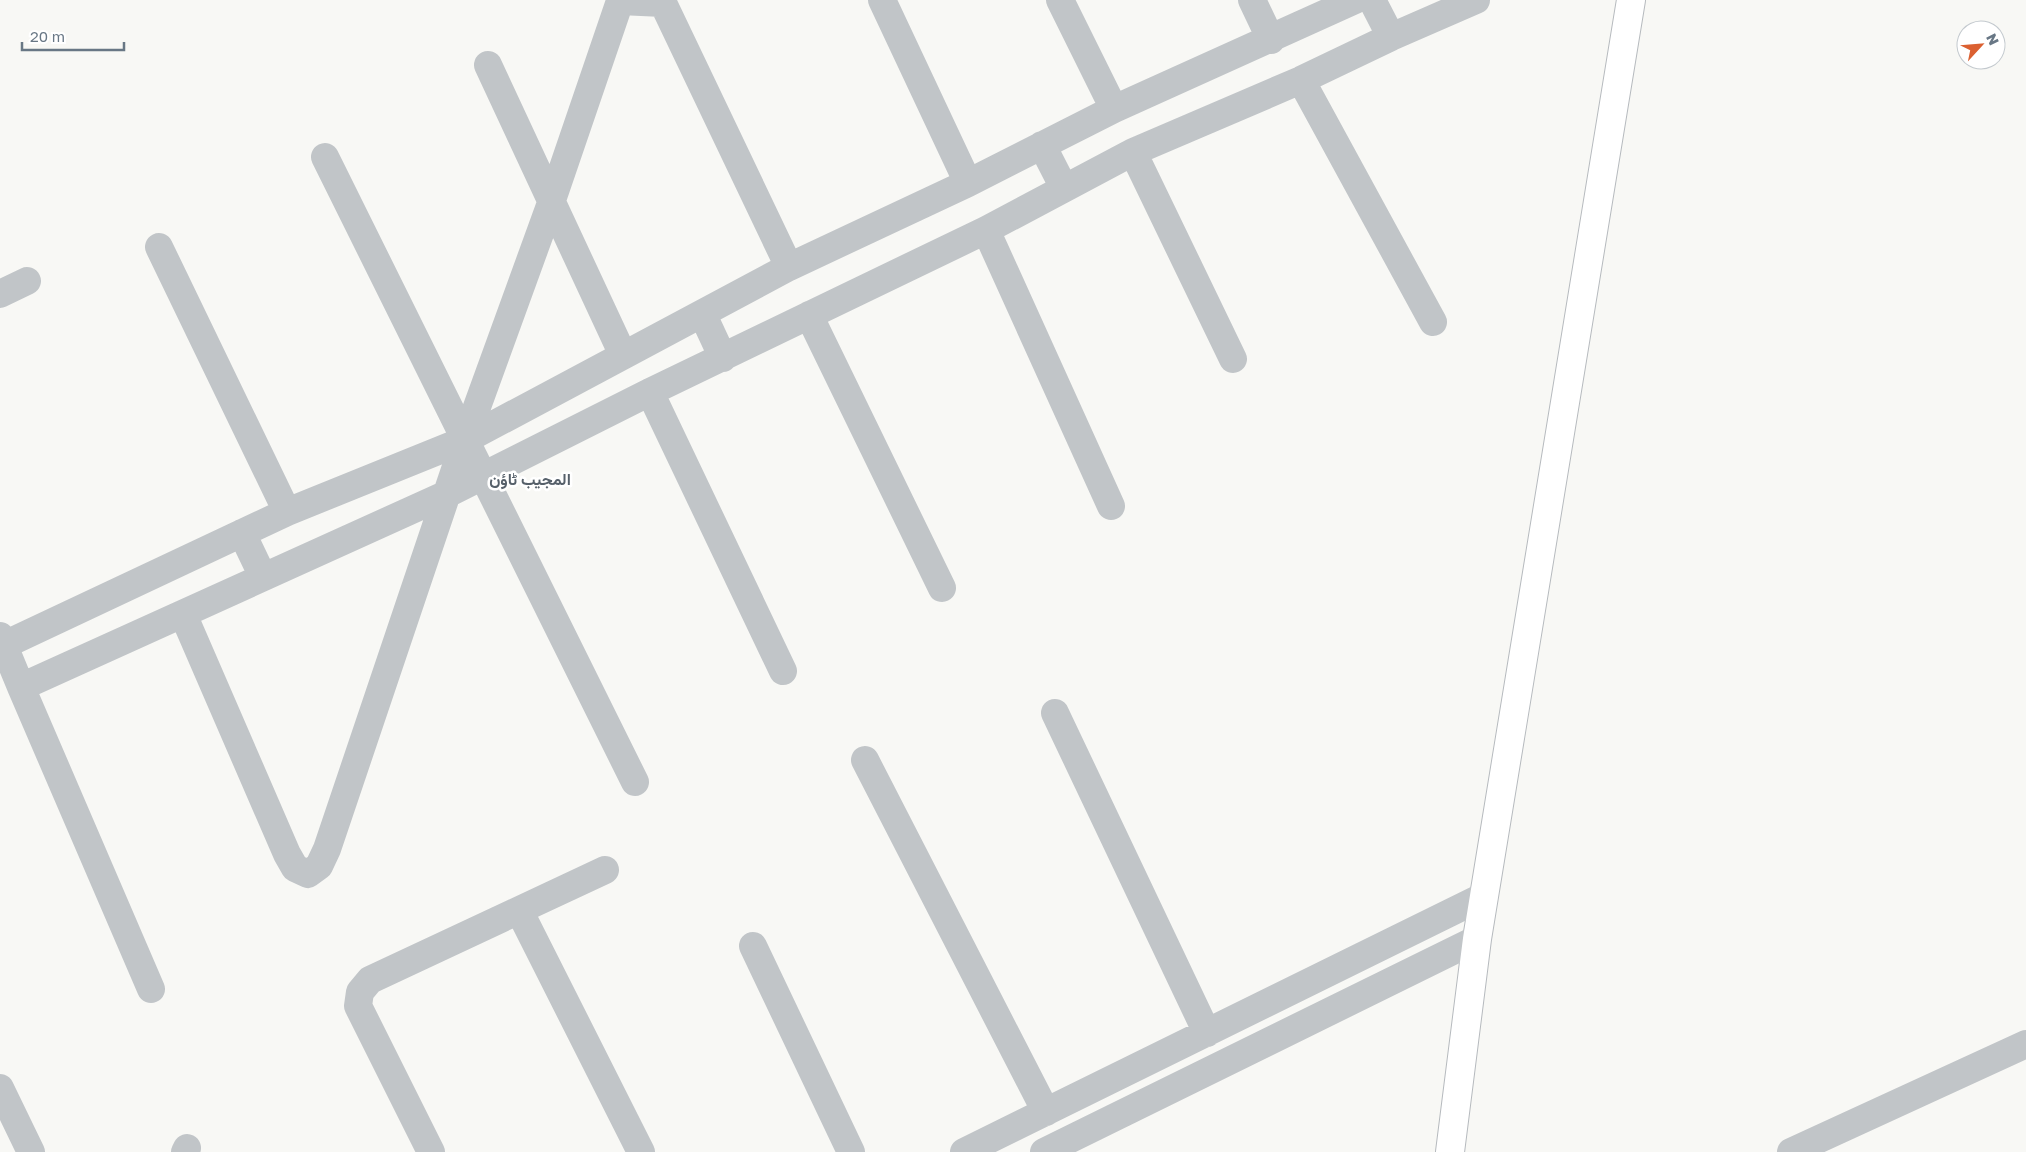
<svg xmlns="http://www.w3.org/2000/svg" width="2026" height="1152" font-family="'Golos Text',Vazirmatn,sans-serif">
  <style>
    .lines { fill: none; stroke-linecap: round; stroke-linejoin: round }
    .major-casing { stroke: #b6babe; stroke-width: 30 }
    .minor { stroke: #c1c5c8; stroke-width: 28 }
    .major { stroke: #fff; stroke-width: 28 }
    .labels { text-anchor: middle; stroke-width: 5; stroke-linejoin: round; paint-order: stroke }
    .neighbourhood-label { font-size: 16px; font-weight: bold; fill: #56606a; stroke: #fff }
  </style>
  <rect width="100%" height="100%" fill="#f8f8f5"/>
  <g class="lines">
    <!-- major casing -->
    <g class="major-casing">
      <path id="major" d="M1450 1152 1477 939 1631 0"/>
    </g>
    <!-- minor -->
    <path class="minor" d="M882 0 968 183
      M1060 0 1114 109
      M1252 0 1271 40
      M1372 0 1391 37
      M488 65 623 355
      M1301 80 1433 322
      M1042 145 1064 188
      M1133 152 1233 359
      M325 157 635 782
      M986 230 1111 506
      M159 247 287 512
      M0 294 27 281
      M703 315 723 358
      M809 315 942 588
      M650 392 783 671
      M242 533 263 577
      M183 614 287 854 295 868 308 874 319 866 327 849 465 440 551 203 620 1 663 3 789 267
      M0 636 21 687 447 494 650 392 986 230 1133 152 1301 80 1391 37 1476 0
      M4 645 287 512 465 440 789 267 968 183 1114 109 1355 0
      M21 687 151 989
      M1055 713 1207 1033
      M865 760 1046 1112
      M520 912 641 1152
      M753 946 851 1152
      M0 1088 31 1152
      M185 1152 187 1148
      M431 1152 358 1006 360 992 370 980 605 870
      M964 1152 1484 896
      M1044 1152 1477 939
      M1791 1152 2026 1044"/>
    <!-- major -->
    <use href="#major" class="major"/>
  </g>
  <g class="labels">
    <!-- neighbourhood labels -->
    <g class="neighbourhood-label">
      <text x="530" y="485">المجیب ٹاؤن</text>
    </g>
  </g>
  <!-- north arrow -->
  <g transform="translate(1981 45) rotate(64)"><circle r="24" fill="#ffffff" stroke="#c3c9ce"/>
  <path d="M0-4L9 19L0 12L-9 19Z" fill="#db6031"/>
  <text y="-8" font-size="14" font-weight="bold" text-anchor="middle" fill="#687785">N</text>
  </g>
  <!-- scale -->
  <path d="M22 42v8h102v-8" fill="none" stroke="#687785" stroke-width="2.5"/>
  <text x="30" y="42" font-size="15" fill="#687785" stroke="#ffffff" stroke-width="4" paint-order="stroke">20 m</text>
</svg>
